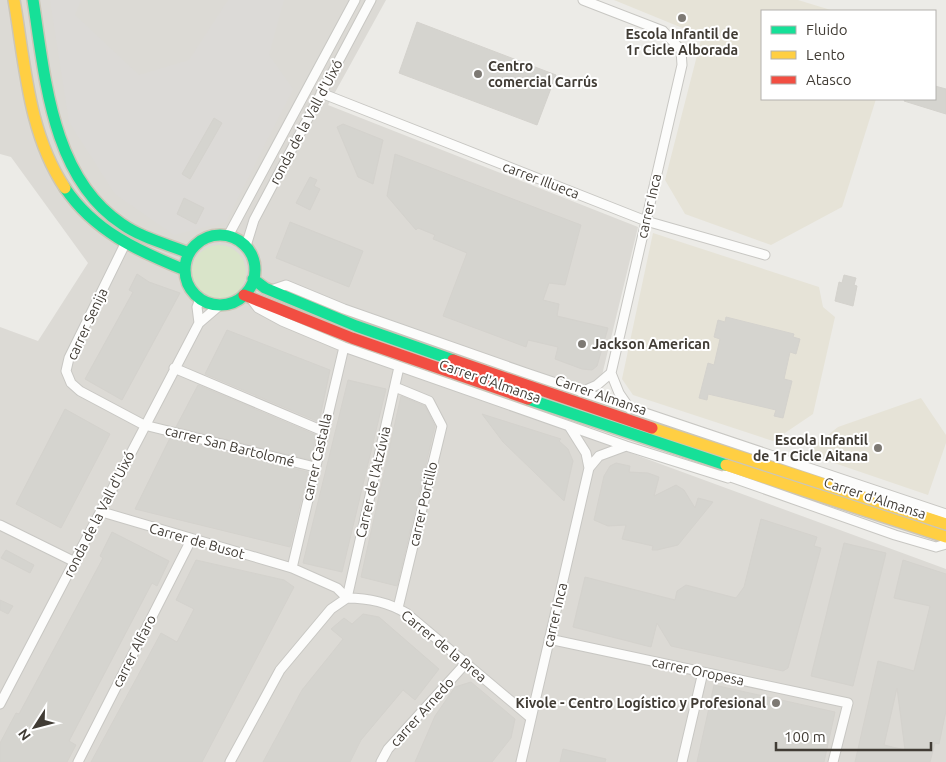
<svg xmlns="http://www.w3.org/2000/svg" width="946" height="762" font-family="Ubuntu,sans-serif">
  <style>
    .industrial { fill: #dcdad5 }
    .education { fill: #e6e3d7 }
    .green { fill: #d9e4c9 }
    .parking { fill: #dcdad7 }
    .building { fill: #d5d4cf; stroke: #d4d2cd; fill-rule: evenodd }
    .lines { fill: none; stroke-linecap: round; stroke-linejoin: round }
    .street-casing { stroke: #c8c7c3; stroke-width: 11 }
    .fast-casing { stroke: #ccc6b7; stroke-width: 14 }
    .slow-casing { stroke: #ccc6b7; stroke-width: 14 }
    .jam-casing { stroke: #ccc6b7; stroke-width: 14 }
    .street { stroke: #fcfcfb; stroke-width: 9 }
    .fast { stroke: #16e098; stroke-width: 11 }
    .slow { stroke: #ffcf43; stroke-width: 11 }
    .jam { stroke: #f24e42; stroke-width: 11 }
    .poi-dot { fill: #7d7973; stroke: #fff; stroke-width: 2 }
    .labels { text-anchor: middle; stroke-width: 4; stroke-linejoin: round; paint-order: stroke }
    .poi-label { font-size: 14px; font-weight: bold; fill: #413c35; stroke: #fff; text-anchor: start }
    .street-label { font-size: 14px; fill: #413c35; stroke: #fff }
  </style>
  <rect width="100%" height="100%" fill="#ecebe7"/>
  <!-- industrial -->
  <path class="industrial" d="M0 0H386L328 105 638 227 587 437 946 569V762H0V327L38 341 88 263 11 157 0 154Z"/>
  <!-- education -->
  <path class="education" d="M614 0H798L834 11H762V99H876L842 207 771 245 685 214 665 180 702 36Z
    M653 233 819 287 823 307 835 317 813 414 773 441 633 395 622 379Z
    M921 398 946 435V443L928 495 805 453 838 427Z"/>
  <!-- green -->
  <path class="green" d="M192 272a27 27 0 1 1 54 0a27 27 0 1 1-54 0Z"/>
  <!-- parking -->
  <path class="parking" d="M50 0H81L75 15 139 75 189 60 228 0H284L269 55 293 89 226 222 174 235 115 194 69 122Z"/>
  <!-- building -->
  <path class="building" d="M417 22 556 75 537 125 399 73Z
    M935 86 946 89V114L904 101 905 99H935Z
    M214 118 222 123 190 179 182 174Z
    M343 124 383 140 373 184 358 177 337 127Z
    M395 154 581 225 565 285 549 283 543 300 559 304 557 316 608 328 597 366 592 370 582 369 555 359 558 347 528 340 526 347 443 316 467 253 433 239 435 235 418 228 416 230 387 196Z
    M310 177 317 180 314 186 320 189 310 210 296 203Z
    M184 198 204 208 196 224 177 214Z
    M290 222 363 251 349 287 276 258Z
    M137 274 149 282 180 293 122 400 85 379 133 292 129 290Z
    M844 275 856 278 854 285 857 286 853 306 835 301 839 282 842 283Z
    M726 317 794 334 793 337 800 339 796 354 790 352 784 379 792 381 783 418 774 416 776 410 708 394 707 400 699 398 708 363 714 365 720 339 714 337 718 320 725 322Z
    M227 330 330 370 319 422 205 374Z
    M348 380 386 389 342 572 303 563Z
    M198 385 316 435 311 460 176 427Z
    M401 396 425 406 435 426 397 586 361 577Z
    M65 409 110 434 61 528 16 504Z
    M482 414 561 439 559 441 568 449 573 461 564 501 503 442Z
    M170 438 308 472 290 547 135 509Z
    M616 463 630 466 629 472 648 473 659 477 654 496 676 485 684 490 695 508 698 498 713 502 678 545 657 550H652L653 546 622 539 626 525 608 526 594 520 604 476 610 466Z
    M761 519 817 537 814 546 821 548 788 668 783 671 671 646 657 623 651 647 573 627 585 577 675 600 677 591 686 585 736 598 744 587Z
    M112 532 169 561 157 586 152 583 69 741 76 745 67 762H0V743L16 713 19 714 103 558 100 556Z
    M844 543 886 553 853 686 811 676Z
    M6 550 34 565 30 573 1 558Z
    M196 560 284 580 294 587 202 762H91L161 633 177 642 194 609 176 600Z
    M903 560 946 574V711L939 744 935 743 930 762H855L878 661 914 671 930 606 894 598ZM897 688 905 750 884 745Z
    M0 600 13 606 8 614 0 610Z
    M363 614 379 617 439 669 415 700 403 690 361 740 350 762H263L302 690 343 639 331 629 344 618 352 624Z
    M471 682 515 719 511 738 492 762H415L435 716 455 687Z
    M714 685 835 712 824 762H697Z
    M563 749 606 759 605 762H560Z"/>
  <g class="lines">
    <!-- street casing -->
    <g class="street-casing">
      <path id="street" d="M583 0 663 31 681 50 682 65 611 373
        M321 93 646 221 765 255
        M228 236 355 0
        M125 244 69 358 66 371 71 383 80 391 144 425 315 467
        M246 246 254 220 371 0
        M271 290 286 285 344 309 526 373 946 514
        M252 300 258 308 282 321 344 347 626 446 728 478
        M199 323 197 307 200 299
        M174 368 323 431
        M395 387 429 401 442 426 398 608
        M581 392 597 385 611 373 619 393 630 409
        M569 426 586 453 589 468 599 456 626 446
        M725 475 895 535 936 547 946 544
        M102 512 292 568 337 588 347 598
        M0 525 75 562
        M292 568 344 347
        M347 598 399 367
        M549 639 848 703 833 762
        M0 704 199 323 220 305
        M78 762 191 540
        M230 762 280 670 331 609 347 598C367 598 389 603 406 613L531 718
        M381 762 388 749 466 663
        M521 762 589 468
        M682 762 703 672"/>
    </g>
    <!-- fast casing -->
    <g class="fast-casing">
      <path id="fast" d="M33 0C45 76 51 177 122 224 142 238 167 244 189 253
        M65 188C94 231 138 251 185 270
        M185 270a35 35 0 1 1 70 0a35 35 0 1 1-70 0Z
        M253 279 265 288 356 326 453 360
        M528 399 726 465"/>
    </g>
    <!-- slow casing -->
    <g class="slow-casing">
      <path id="slow" d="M14 0C25 63 28 133 65 188
        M652 428 946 524
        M726 465 946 537"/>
    </g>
    <!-- jam casing -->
    <g class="jam-casing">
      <path id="jam" d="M244 295 352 338 528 399
        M453 360 652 428"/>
    </g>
    <!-- street -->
    <use href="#street" class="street"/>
    <!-- fast -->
    <use href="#fast" class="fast"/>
    <!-- slow -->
    <use href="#slow" class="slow"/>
    <!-- jam -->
    <use href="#jam" class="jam"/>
  </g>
  <!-- markers -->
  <g class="poi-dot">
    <circle cx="682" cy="18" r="5"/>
    <circle cx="478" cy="74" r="5"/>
    <circle cx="582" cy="344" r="5"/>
    <circle cx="878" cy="448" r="5"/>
    <circle cx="776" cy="703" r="5"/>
  </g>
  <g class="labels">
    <!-- poi labels -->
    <g class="poi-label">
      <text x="682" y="39" text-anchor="middle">Escola Infantil de<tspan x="682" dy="16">1r Cicle Alborada</tspan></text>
      <text x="488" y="71">Centro<tspan x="488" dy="16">comercial Carrús</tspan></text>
      <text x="592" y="349">Jackson American</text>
      <text x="868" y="445" text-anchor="end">Escola Infantil<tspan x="868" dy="16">de 1r Cicle Aitana</tspan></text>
      <text x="766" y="708" text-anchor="end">Kivole - Centro Logístico y Profesional</text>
    </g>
    <!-- street labels -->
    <g class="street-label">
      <text transform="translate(306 122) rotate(-62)" y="5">ronda de la Vall d'Uixó</text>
      <text transform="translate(541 180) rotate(21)" y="5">carrer Illueca</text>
      <text transform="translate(649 206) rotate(-77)" y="5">carrer Inca</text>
      <text transform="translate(87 324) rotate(-65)" y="5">carrer Senija</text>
      <text transform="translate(490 381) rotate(19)" y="5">Carrer d'Almansa</text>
      <text transform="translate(601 395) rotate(19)" y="5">Carrer Almansa</text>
      <text transform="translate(230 446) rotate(14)" y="5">carrer San Bartolomé</text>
      <text transform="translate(317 457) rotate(-77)" y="5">carrer Castalla</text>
      <text transform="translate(373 482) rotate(-77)" y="5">Carrer de l'Atzúvia</text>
      <text transform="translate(875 498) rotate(18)" y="5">Carrer d'Almansa</text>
      <text transform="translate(423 504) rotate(-77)" y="5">carrer Portillo</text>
      <text transform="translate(99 514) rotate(-63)" y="5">ronda de la Vall d'Uixó</text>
      <text transform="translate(197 541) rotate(16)" y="5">Carrer de Busot</text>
      <text transform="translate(555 615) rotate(-77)" y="5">carrer Inca</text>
      <text transform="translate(444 646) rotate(39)" y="5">Carrer de la Brea</text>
      <text transform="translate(134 651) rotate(-63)" y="5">carrer Alfaro</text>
      <text transform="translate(698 671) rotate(12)" y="5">carrer Oropesa</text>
      <text transform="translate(422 712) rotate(-48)" y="5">carrer Arnedo</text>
    </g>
  </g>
  <!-- legend -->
  <rect x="761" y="10" width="175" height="90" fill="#ffffff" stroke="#b3b1ae"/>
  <rect x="771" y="26" width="25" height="8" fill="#16e098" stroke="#b3b1ae"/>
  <text x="806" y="35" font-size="15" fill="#413c35">Fluido</text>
  <rect x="771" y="51" width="25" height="8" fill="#ffcf43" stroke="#b3b1ae"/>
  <text x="806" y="60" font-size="15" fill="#413c35">Lento</text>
  <rect x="771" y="76" width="25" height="8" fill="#f24e42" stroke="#b3b1ae"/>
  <text x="806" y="85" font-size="15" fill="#413c35">Atasco</text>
  <!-- north arrow -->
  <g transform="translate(35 727) rotate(234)" stroke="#ffffff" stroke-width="4" paint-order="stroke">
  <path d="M0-4L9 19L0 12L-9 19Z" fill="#413c35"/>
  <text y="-8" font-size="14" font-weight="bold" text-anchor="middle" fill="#413c35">N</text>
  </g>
  <!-- scale -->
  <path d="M776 742v8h155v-8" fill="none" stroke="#413c35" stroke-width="2.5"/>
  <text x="784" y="742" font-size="15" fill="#413c35" stroke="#ffffff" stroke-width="4" paint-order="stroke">100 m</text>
</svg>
